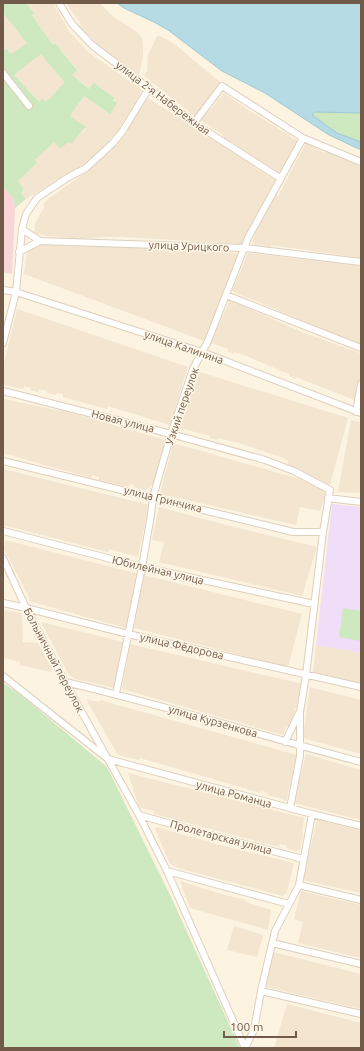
<svg xmlns="http://www.w3.org/2000/svg" width="364" height="1051" font-family="Ubuntu,sans-serif">
  <style>
    .residential { fill: #f3e5d0 }
    .education { fill: #f0def8 }
    .medical { fill: #f9d5d7 }
    .green { fill: #cee8c0; fill-rule: evenodd }
    .water { fill: #b7dbe4; stroke: #9dcad6 }
    .lines { fill: none; stroke-linecap: round; stroke-linejoin: round }
    .minor-casing { stroke: #dfcfbd; stroke-width: 8 }
    .minor { stroke: #fff; stroke-width: 6 }
    .labels { text-anchor: middle; stroke-width: 3; stroke-linejoin: round; paint-order: stroke }
    .street-label { font-size: 11px; fill: #725a49; stroke: #fff7e7 }
  </style>
  <rect width="100%" height="100%" fill="#fcf3e1"/>
  <!-- residential -->
  <path class="residential" d="M26 3H53L69 31 88 52 142 90 128 115 119 128 120 129 109 140 110 142 107 146 105 145 88 162 60 178 26 199 21 193 24 190 17 181 37 163 35 160 54 142H69L71 144 86 128 70 116 84 96 110 114 115 98 94 84 89 89 72 75 77 69 55 43 53 45 32 15 33 13Z
    M66 3H100L111 15 137 32 142 38 143 45V57L139 75 99 46 80 26 81 24Z
    M3 13 27 43 11 54 6 48 3 51Z
    M157 36H160L172 42 221 83 196 117 144 76 147 71 148 55Z
    M41 54 53 69 66 82 46 102 40 101 28 90 14 75Z
    M224 93 250 111 298 141 281 173 244 151 231 141 230 143 223 138 224 136 201 120Z
    M148 98 275 180 242 244 124 237H101L77 239 34 234 35 223 45 206 43 205 48 199 82 175 117 145Z
    M306 143 325 153 326 151 361 167V258L271 245 270 247 252 244 255 234 276 195 278 196Z
    M43 243 227 252 239 254 227 284H226L224 288 226 289 224 294 222 293 218 308 204 341 24 274 27 251Z
    M248 253 361 266V345L232 291Z
    M230 300 304 333 360 353 361 373 357 401 296 377 295 379 289 376V374L244 355 234 352V354L227 351 228 349 211 343Z
    M17 309 188 367 170 425 108 406 107 409 63 397V394L57 393 56 395 47 393V391L39 389 38 392 31 390V388L24 386 23 389 3 385V367Z
    M200 372 348 418 330 485 288 464V461L280 457 239 443 218 438 217 440 210 438V436L180 428Z
    M3 399 72 413 165 440 157 476 152 485 146 490 134 487V485L130 484 129 487 99 480V477L92 475 91 478 3 453Z
    M351 420 361 422V493L338 492Z
    M173 443 300 479 326 492 320 511 300 507 296 525 160 494Z
    M3 469 149 505 138 557 109 549 108 552 3 525Z
    M159 507 234 527 317 547 302 596 159 562 164 542 152 540Z
    M5 540 139 574 126 628 29 601V597L4 549Z
    M144 575 302 614 288 667 134 628Z
    M3 610 22 613 23 642 38 643 52 669 51 672 20 665V662L4 658 3 656Z
    M41 622 124 642 115 688 75 679 69 675Z
    M130 644 303 684 290 727 286 726 283 735 122 689Z
    M316 645 361 653V684L313 672Z
    M310 687 361 700V754L303 738Z
    M86 699 100 702V700L297 755 286 801 283 800V799L267 795 268 793 261 791 260 793 178 769 140 758 139 760 118 755Z
    M306 754 361 770V820L294 803Z
    M128 773 304 818 302 834 303 835 300 850 295 851 286 848 287 846 280 844 279 847 154 814V811L139 807Z
    M317 819 361 831V893L303 880Z
    M156 827 223 846 294 863 287 892 283 896 178 868 170 864 155 829Z
    M180 881 218 893 245 900 246 902 271 910 268 930 190 908Z
    M301 891 361 905V958L298 943 303 922 294 919Z
    M234 926 263 935 257 957 227 950Z
    M273 952 361 974V1009L266 987Z
    M287 1004 361 1023V1048H274Z"/>
  <!-- education -->
  <path class="education" d="M332 504 361 507V653L316 645Z"/>
  <!-- medical -->
  <path class="medical" d="M3 187 14 199 15 208 12 274 3 272Z"/>
  <!-- green -->
  <path class="green" d="M3 3H26L34 13 32 15 53 45 55 43 77 70 72 75 89 89 94 83 115 98 113 101 117 103 110 114 84 96 70 116 86 127 71 144 69 142 60 148 54 142 35 160 37 163 18 181 24 190 21 193 26 199 15 208 14 199 3 187V51L6 48 11 54 27 43 3 13ZM41 54 53 69 65 82 46 102 42 98 39 101 28 90 14 75Z
    M315 112 361 113V142C341 136 330 129 313 117L312 115Z
    M343 608 361 611V641L339 637Z
    M3 683 22 696 107 767 171 897 240 1048H3Z"/>
  <!-- water -->
  <path class="water" d="M117 3H361V113L315 112 312 115 337 133 361 142V150L329 135 265 93 222 71 168 30 154 22 124 8Z"/>
  <g class="lines">
    <!-- minor casing -->
    <g class="minor-casing">
      <path id="minor" d="M59 3 72 24 92 45 194 123 280 178
        M3 73 29 106
        M194 123 222 86 303 138 361 162
        M22 229 40 241
        M19 252 40 241 245 248 361 262
        M3 290 16 292 202 352 361 413
        M226 295 361 348
        M3 343 16 292 22 229 26 214 37 198 67 178 86 168 112 144 122 132 149 88
        M3 391 171 434 265 460 294 471 330 490 323 532 306 675 300 712V756L290 808
        M356 412 361 384
        M3 461 293 532H323
        M328 498 361 502
        M3 531 142 567 314 604
        M3 558 26 608 65 682 139 815 167 871 245 1048
        M3 603 26 608 128 634 361 687
        M3 676 108 759 312 814 361 826
        M65 682C164 705 262 736 361 762
        M116 694 142 567 151 515 153 497 171 434 193 369 208 341 248 238 303 138
        M285 742 299 713
        M139 815 207 834 303 859
        M167 871 289 904
        M299 885 361 900
        M272 943 361 964
        M261 991 361 1014
        M245 1048 254 1030 261 991 275 931 299 885 312 814"/>
    </g>
    <!-- minor -->
    <use href="#minor" class="minor"/>
  </g>
  <g class="labels">
    <!-- street labels -->
    <g class="street-label">
      <text transform="translate(163 98) rotate(37)" y="4">улица 2-я Набережная</text>
      <text transform="translate(189 246) rotate(2)" y="4">улица Урицкого</text>
      <text transform="translate(184 347) rotate(19)" y="4">улица Калинина</text>
      <text transform="translate(182 406) rotate(-71)" y="4">Узкий переулок</text>
      <text transform="translate(123 421) rotate(14)" y="4">Новая улица</text>
      <text transform="translate(163 499) rotate(14)" y="4">улица Гринчика</text>
      <text transform="translate(158 570) rotate(13)" y="4">Юбилейная улица</text>
      <text transform="translate(182 646) rotate(13)" y="4">улица Фёдорова</text>
      <text transform="translate(54 660) rotate(62)" y="4">Больничный переулок</text>
      <text transform="translate(213 721) rotate(16)" y="4">улица Курзенкова</text>
      <text transform="translate(234 794) rotate(15)" y="4">улица Романца</text>
      <text transform="translate(221 837) rotate(15)" y="4">Пролетарская улица</text>
    </g>
  </g>
  <!-- border -->
  <rect width="364" height="1051" fill="none" stroke="#725a49" stroke-width="8"/>
  <!-- scale -->
  <path d="M224 1031v6h72v-6" fill="none" stroke="#725a49" stroke-width="2"/>
  <text x="230" y="1031" font-size="12" fill="#725a49" stroke="#fff7e7" stroke-width="3" paint-order="stroke">100 m</text>
</svg>
